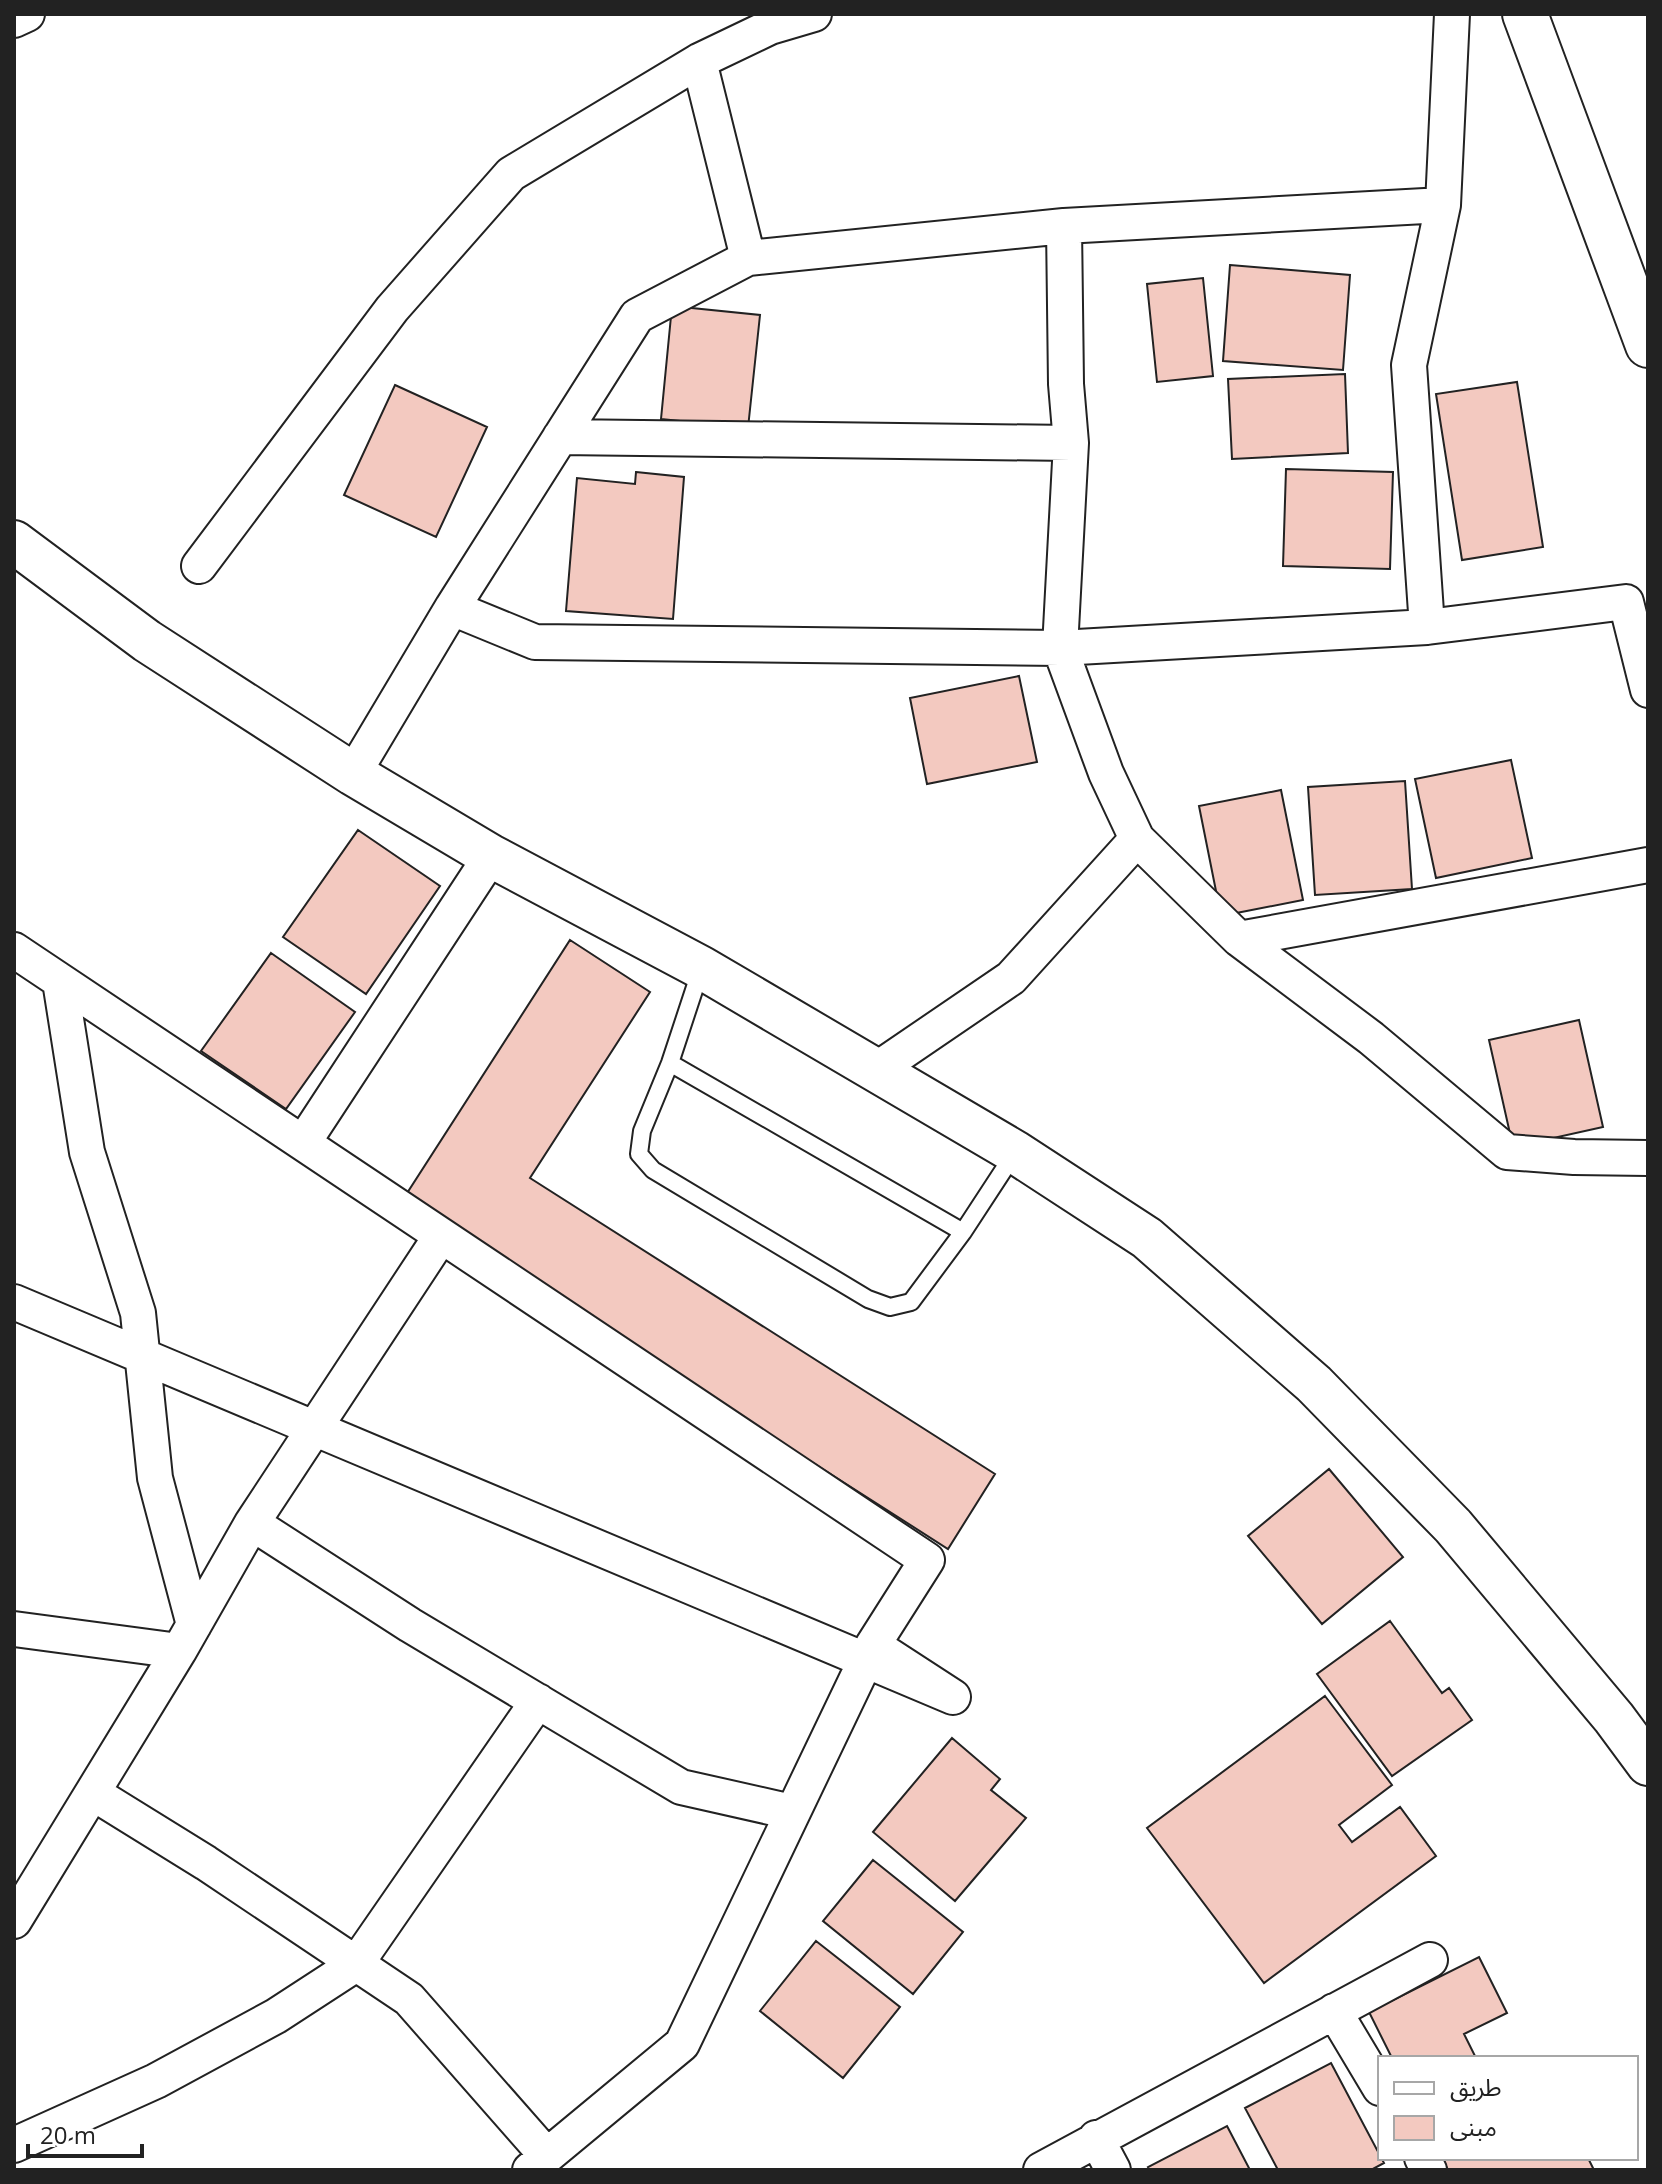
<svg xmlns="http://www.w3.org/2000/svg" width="1662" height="2184" font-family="'Open Sans','Noto Sans Arabic',sans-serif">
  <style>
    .building { fill: #f3c9c0; stroke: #222; stroke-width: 2 }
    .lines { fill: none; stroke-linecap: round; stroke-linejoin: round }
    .service-casing { stroke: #222; stroke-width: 20 }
    .minor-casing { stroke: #222; stroke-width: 38 }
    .tertiary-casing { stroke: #222; stroke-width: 46 }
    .primary-casing { stroke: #222; stroke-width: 48 }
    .service { stroke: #fff; stroke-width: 16 }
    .minor { stroke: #fff; stroke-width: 34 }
    .tertiary { stroke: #fff; stroke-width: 42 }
    .primary { stroke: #fff; stroke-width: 44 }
  </style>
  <rect width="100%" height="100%" fill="#fff"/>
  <!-- building -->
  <path class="building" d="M1230 265 1350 275 1343 370 1223 361Z
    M1203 278 1213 376 1157 382 1147 284Z
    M672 306 760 315 748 428 661 419Z
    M1345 374 1348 453 1232 459 1228 379Z
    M1517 382 1543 547 1462 560 1436 394Z
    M395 385 487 427 436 537 344 495Z
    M1286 469 1393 472 1390 569 1283 566Z
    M636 472 684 477 673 619 566 611 577 478 635 484Z
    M1019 676 1037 762 927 784 910 698Z
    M1511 760 1532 858 1436 878 1415 779Z
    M1405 781 1412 889 1315 895 1308 787Z
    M1281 790 1303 900 1221 916 1199 806Z
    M358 830 440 886 366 994 283 937Z
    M570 940 650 992 530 1178 995 1474 948 1549 402 1201Z
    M271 953 355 1012 286 1109 201 1051Z
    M1579 1020 1603 1127 1513 1147 1489 1040Z
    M1329 1469 1403 1557 1322 1624 1248 1536Z
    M1390 1621 1442 1693 1449 1688 1472 1720 1392 1776 1317 1674Z
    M1325 1696 1392 1785 1339 1825 1352 1842 1400 1807 1436 1856 1264 1983 1147 1828Z
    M952 1738 1000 1779 991 1790 1026 1818 955 1901 873 1832Z
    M873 1860 963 1932 913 1994 823 1921Z
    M816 1941 900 2007 843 2078 760 2011Z
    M1479 1957 1507 2013 1464 2034 1476 2058H1392L1369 2012Z
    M1331 2063 1384 2163 1371 2170H1278L1245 2108Z
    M1227 2126 1250 2170H1150L1148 2167Z
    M1442 2158H1588L1594 2170H1448Z"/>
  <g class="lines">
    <!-- service casing -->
    <g class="service-casing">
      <path id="service" d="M701 969 670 1063 642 1131 639 1154 653 1170 868 1299 890 1307 911 1302 963 1232 1014 1154
        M670 1063 963 1232"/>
    </g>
    <!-- minor casing -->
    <g class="minor-casing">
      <path id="minor" d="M14 20 27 14
        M699 61 748 258
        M1064 226 1066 384 1071 443 1060 648 1106 773 1137 839 1239 939 1371 1038 1507 1152 1574 1157 1648 1158
        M560 437 1071 443
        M199 566 392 309 511 174 699 61 770 27 814 14
        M452 608 535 642 1060 648 1427 627 1626 602 1648 690
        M1427 627 1409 365 1443 205 1452 14
        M353 774 452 608 637 316 748 258 1064 226 1443 205
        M1239 939 1648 865
        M14 950 927 1560 873 1645 682 2044 530 2170
        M60 981 87 1152 138 1313 155 1478 194 1625
        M876 1070 1011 978 1137 839
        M303 1143 491 856
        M14 1302 953 1697 873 1645
        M252 1523 410 1625 681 1787 792 1812
        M14 1629 179 1651
        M93 1793 206 1863 409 1999 547 2156
        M14 1921 179 1651 252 1523 441 1236
        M1334 2011 1380 2088
        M1096 2138 1113 2170
        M14 2145 156 2081 276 2016 356 1964 538 1701
        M1422 2158 1429 2170
        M1041 2170 1430 1960"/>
    </g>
    <!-- tertiary casing -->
    <g class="tertiary-casing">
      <path id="tertiary" d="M14 542 147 641 353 774 491 856 702 968 1015 1152 1147 1238 1314 1384 1453 1526 1614 1718 1648 1764"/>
    </g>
    <!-- primary casing -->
    <g class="primary-casing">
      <path id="primary" d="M1525 14 1648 345"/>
    </g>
    <!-- service -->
    <use href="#service" class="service"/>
    <!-- minor -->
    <use href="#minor" class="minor"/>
    <!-- tertiary -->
    <use href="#tertiary" class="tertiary"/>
    <!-- primary -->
    <use href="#primary" class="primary"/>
  </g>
  <!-- border -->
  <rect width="1662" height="2184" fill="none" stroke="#222222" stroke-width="32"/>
  <!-- legend -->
  <rect x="1378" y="2056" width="260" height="104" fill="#ffffff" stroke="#a7a7a7" stroke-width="2"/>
  <rect x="1394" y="2082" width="40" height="12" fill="#ffffff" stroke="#a7a7a7" stroke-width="2"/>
  <text x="1450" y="2096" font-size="24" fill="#222222">طريق</text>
  <rect x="1394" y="2116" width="40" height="24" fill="#f3c9c0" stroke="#a7a7a7" stroke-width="2"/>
  <text x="1450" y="2136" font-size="24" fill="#222222">مبنى</text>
  <!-- scale -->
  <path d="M28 2144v12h114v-12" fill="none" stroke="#222222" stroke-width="4"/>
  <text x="40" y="2144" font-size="24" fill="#222222" stroke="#ffffff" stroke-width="6" paint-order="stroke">20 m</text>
</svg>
